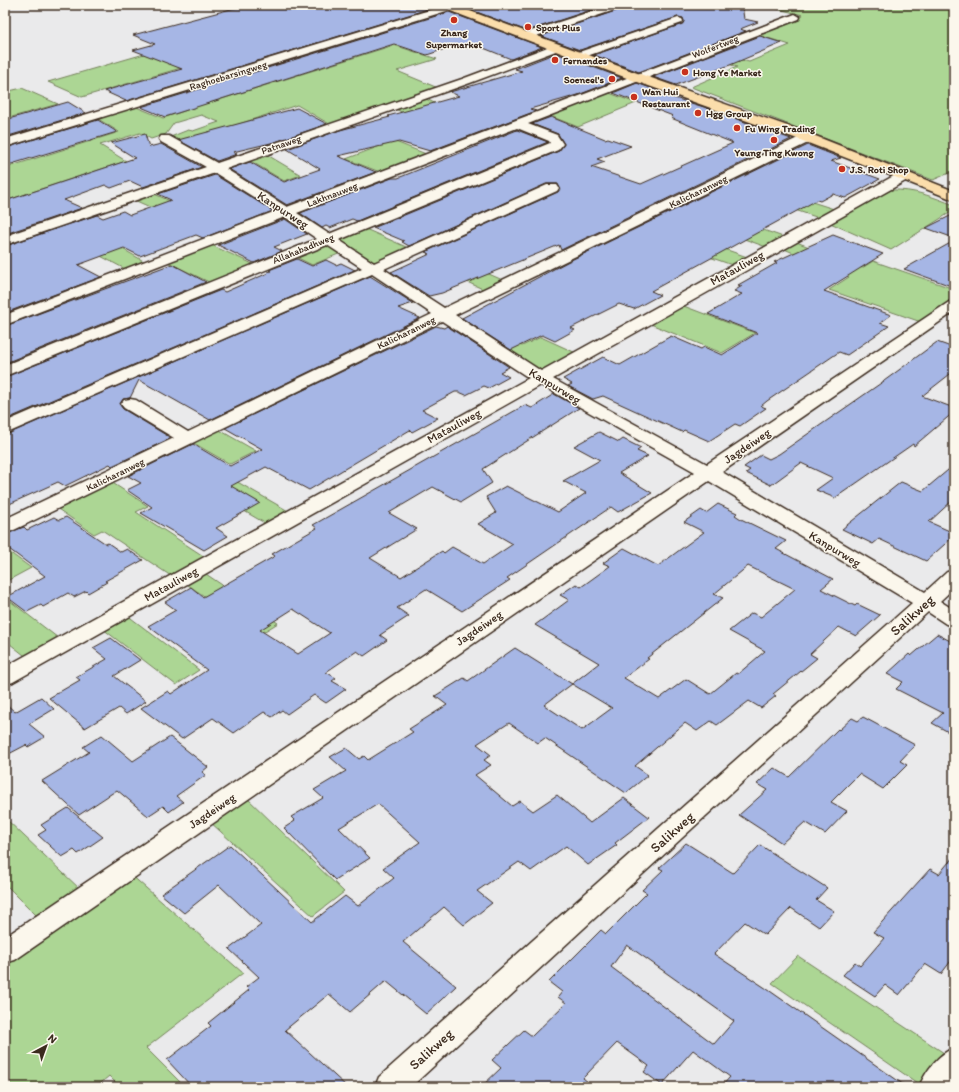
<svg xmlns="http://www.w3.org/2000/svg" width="959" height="1092" font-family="Itim,sans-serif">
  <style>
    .green { fill: #acd694; stroke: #748059 }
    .building { fill: #a6b6e5; stroke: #3b2a1e; fill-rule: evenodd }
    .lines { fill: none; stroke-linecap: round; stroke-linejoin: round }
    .minor-casing { stroke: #3b2a1e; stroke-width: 3 }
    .primary-casing { stroke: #3b2a1e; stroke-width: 3 }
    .minor { fill: #fbf7ec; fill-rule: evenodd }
    .primary { fill: #fbddab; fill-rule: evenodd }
    .poi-dot { fill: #c8321e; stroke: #fbf7ec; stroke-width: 1.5 }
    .labels { text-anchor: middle; stroke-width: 3; stroke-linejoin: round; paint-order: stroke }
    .far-poi-label { font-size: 10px; font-weight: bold; fill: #3b2a1e; stroke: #fbf7ec; text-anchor: start }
    .far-street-label { font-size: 10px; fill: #3b2a1e; stroke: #fbf7ec }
    .street-label { font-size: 12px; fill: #3b2a1e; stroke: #fbf7ec }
    .near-street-label { font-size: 14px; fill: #3b2a1e; stroke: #fbf7ec }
  </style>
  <rect width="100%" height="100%" fill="#eaeaeb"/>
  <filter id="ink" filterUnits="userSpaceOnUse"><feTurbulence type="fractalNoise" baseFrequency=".025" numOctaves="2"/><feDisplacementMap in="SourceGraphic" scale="8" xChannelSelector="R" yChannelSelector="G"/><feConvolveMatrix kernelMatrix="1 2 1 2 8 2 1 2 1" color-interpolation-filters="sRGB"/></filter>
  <g filter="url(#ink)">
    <!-- green -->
    <path class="green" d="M761 5H954V171L933 180 691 87 737 67 701 54 708 51 749 62 790 45 755 34 803 15Z
      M394 45 437 59 397 71 438 88 331 125 297 105 178 144 168 138 188 130 193 131 219 122 201 115 174 123 166 134 151 139 140 133 100 145 126 161 5 201V168L119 132 95 117 134 106 163 118 196 107 168 95 180 92 209 103Z
      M151 52 181 68 82 97 48 82Z
      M22 88 24 89 58 104 5 119V92Z
      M604 91 636 103 578 127 545 114Z
      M421 98 426 99 460 115 432 126 393 108Z
      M393 141 426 154 380 172 346 159Z
      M264 153 301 175 284 181 247 159Z
      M772 189 837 210 822 219 756 197Z
      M891 190C914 189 933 197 954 205V210L891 250 828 222Z
      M150 192 197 213 179 220 132 199Z
      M721 215 786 238 769 248 703 224Z
      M361 227 413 250 370 264 335 237Z
      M682 234 750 258 735 266 667 242Z
      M794 241 862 268 873 261 954 289V300L921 322 829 290 849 277 782 248Z
      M114 244 147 263 127 270 93 252Z
      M209 244 255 265 211 283 165 261Z
      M326 244 341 253 312 265 292 255Z
      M468 265 505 281 485 290 449 274Z
      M681 305 755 333 722 353 648 323Z
      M541 337 576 353 544 370H538L507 351 504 346 518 344 522 346Z
      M216 428 256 451 230 464 190 441Z
      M220 472 290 512 268 525 198 484Z
      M108 480 148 506 136 512 208 559 174 578 102 530 94 534 55 507Z
      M5 549 31 568 5 582Z
      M203 572 278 623 260 634 185 583Z
      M5 597 62 641 29 659 5 640Z
      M127 615 199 670 176 685 103 629Z
      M245 796 344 892 313 916 209 821Z
      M5 818 81 890 39 918 5 884Z
      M130 874 243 973 146 1048 185 1087H120L109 1076 96 1087H5V960Z
      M798 956 950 1057 923 1087 772 983Z"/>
    <!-- building -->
    <path class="building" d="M246 5H438V6L126 101 104 91 182 69 133 50 155 44 133 35Z
      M458 5H606L527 31Z
      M628 5H742L744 19 758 22 740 29 746 31 639 72 594 55 682 24 684 22 683 18 678 17 580 50 541 36 624 8Z
      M449 12 542 47 511 59 476 45 467 48 457 45 427 55 394 44 165 117 141 107Z
      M760 36 782 43 730 65 676 85 653 77Z
      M556 53 622 78 578 95 530 109 536 111 430 151 399 142 338 156 376 172 287 205 229 169 250 162 284 182 320 169 287 149 340 130 390 117 388 116 459 96 450 92 522 71 515 69Z
      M637 83 659 91 655 92 704 107 791 139 561 250 559 245 442 293 429 296 391 272 430 254 425 252 558 192 560 189 558 184H546L409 246 402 242 404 241 373 228 559 151 564 144 558 134 532 124 551 117 605 139 608 138 631 146 597 159 605 162 591 167 641 184 733 143 671 118 673 116 613 93Z
      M68 102 86 113 5 137V120Z
      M297 108 327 124 275 142 233 152 237 154 217 161 178 140Z
      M98 120 117 132 5 166V148Z
      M517 130 548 142 357 221 352 219 330 228 326 226 322 228 300 213 392 178H398Z
      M145 134 149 147 161 144 202 167 143 187 130 181 111 188 105 185 64 200 82 208 5 234V201L135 158 111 143Z
      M808 145 841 158 831 161 880 179 845 198 833 194 820 201 817 200 651 291 660 295 634 309 619 304 571 328 575 330 555 341 542 335 511 350 462 318 567 262Z
      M215 175 273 211 203 238 196 235 140 256 124 248 78 265 101 277 5 313V246L97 215 103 218 123 211 130 215 171 200 158 194Z
      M954 214V238L926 228Z
      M285 219 307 234 274 247 282 251 254 263 218 245Z
      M833 235 883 254 824 291 891 315 880 323 889 326 847 355 839 352 767 401 761 406 766 408 740 426 735 424 709 441 684 430 682 432 603 396 593 399 568 386 572 384 563 379 603 357 620 365 671 336 701 349 704 347 722 355 757 333 708 314 742 294 734 291 742 286 738 285 777 263 774 262Z
      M954 241V287L904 269Z
      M297 259 312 266 326 260 336 265 341 263 355 270 5 420V377L221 290 225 292 268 273 267 272 271 271 269 270Z
      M172 264 206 282 5 363V326Z
      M370 276 413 303 398 308 420 318 210 420 139 380 130 398 123 399 120 405 123 409 171 438 112 466 110 464 65 486 58 482 5 506V435Z
      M436 326 444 328 447 326 509 367 500 372 509 377 489 388 484 386 466 395 459 392H455L422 410 438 418 412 432 410 430 309 490 266 467 231 486 260 503 216 528 228 536 204 550 141 513 152 507 127 490 141 483 128 476 193 444 230 466 262 449 225 428Z
      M937 342 954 348V371L922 396 954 408V412L914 446 913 444 835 498 816 490 833 478 801 463 771 485 746 473 750 470 744 467 761 455 769 459 779 454 884 381Z
      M554 394 579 408 483 469 492 483 461 502 433 487 389 513 417 529 370 558 401 577 442 551 444 553 452 547 483 564 513 544 478 524 496 513 486 497 506 486 558 512 586 493 563 481 600 460 574 446 599 432 619 442 623 439 641 448 637 451 648 456 619 473 652 493 618 512 611 507 507 578 510 580 462 611 426 589 397 608 409 616 380 635 387 640 364 656 357 651 326 672 336 678 332 681 346 689 326 703 314 695 287 714 282 710 272 717 264 712 234 733 213 718 182 739 141 708 168 691 171 694 207 670 148 626 176 610 165 602 191 587 203 597 275 556 272 554 317 528 313 525 525 405 532 408ZM293 609 330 633 298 654 260 630Z
      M954 465V499L929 522 954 533V536L926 561 879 539 873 544 842 529 901 482 923 491Z
      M718 504 737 513 735 515 741 519 786 541 776 549 833 579 821 589 855 606 857 604 880 615 856 636 839 627 810 654 817 658 773 694 776 696 761 708 749 701 717 725 711 721 697 731 685 723 635 766 648 775 626 793 545 738 538 743 509 723 477 744 491 755 484 760 491 765 475 775 512 806 520 801 533 811 557 795 590 823 624 798 649 817 615 843 617 845 588 865 566 846 531 871 519 862 477 891 492 903 464 925 444 907 403 942 456 986 426 1014 386 981 350 1012 329 994 285 1030 347 1087H192L167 1060 211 1026 208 1023 249 990 246 987 259 977 229 949 261 925 219 885 184 913 161 894 230 845 312 922 345 896 358 906 394 878 383 868 420 842 378 804 339 828 370 858 335 880 284 828 295 821 291 817 323 798 314 790 346 771 330 757 346 748 359 759 364 756 368 760 413 732 409 729 447 705 435 696 464 678 468 681 515 648 572 684 599 663 535 625 569 600 560 595 576 584 581 587 610 566 603 563 624 548 658 566 704 532 684 522 701 510 706 513ZM748 566 795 589 761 617 752 613 729 631 765 651 738 674 736 673 710 694 686 679 659 699 624 678 649 659 647 658 723 598 714 594ZM572 684 612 708 582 730 544 705Z
      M54 517 59 520 66 517 106 544 108 543 121 552 127 549 143 560 105 581 107 582 88 593 86 591 74 597 68 593 43 607 41 605 27 612 7 597 45 576 5 546V534L24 527 27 530Z
      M937 634 954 643V735L932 723 943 713 896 689 903 682 887 674 909 654 911 656Z
      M111 638 140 660 114 676 146 701 126 714 119 708 85 728 49 698 80 680 76 677 107 659 93 648Z
      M41 697 54 709 29 724 45 737 28 747 26 745 5 756V703L15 712Z
      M863 717 915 745 900 761 907 765 883 789 859 774 831 802 847 811 825 834 805 822 782 843 739 815 767 790 757 784 774 768 789 777 838 729 839 730 852 718 858 721Z
      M102 735 133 761 170 737 208 767 202 772 206 775 176 796 183 802 169 812 163 806 148 816 117 790 79 815 42 781 89 752 83 747Z
      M68 808 103 837 78 854 74 850 62 857 38 835 46 830 41 825Z
      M686 843 733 873 760 845 827 888 816 900 834 911 819 927 791 908 765 935 745 922 714 954 767 989 907 1087H721L730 1077 693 1050 662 1085 644 1072 649 1066 617 1043 583 1078 594 1087H481L501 1068 492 1060 524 1030 532 1036 566 1003 558 997 562 992 549 982 601 930 606 934 647 893 642 890 663 870 659 868ZM627 945 734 1021 714 1044 611 967Z
      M954 856V957L941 974 925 964 899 995 885 985 875 996 843 975 855 962 860 966 884 938 873 932 930 869 939 874Z"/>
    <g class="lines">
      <!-- minor casing -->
      <g class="minor-casing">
        <path id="minor" d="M446 5H454L455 7 453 9 5 147V139Z
          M611 5H626L624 7 530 38H522L521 36 522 34Z
          M795 14 800 17 799 19 528 124 557 135 563 144 558 150 339 240 374 263 547 185H557L559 188 557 191 384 269 444 308 804 135H812L814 138 812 141 455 315 541 371 899 173H909L911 176 909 179 553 379 707 464 949 302 954 300V312L722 472 925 592 947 572 954 571V588L940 601 954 610V626L946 624 928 612 411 1087H375L379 1077 912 603 709 481 15 960 5 963V937L695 472 541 385 13 682 5 685V667L529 378 442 321 12 531 5 533V519L174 438 124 408 121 404 124 400 130 399 136 400 188 432 432 314 372 274 5 434V422L362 268 327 245 5 376V365L317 239 285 217 5 325V315L276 211 215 173 5 245V236L206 167 161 142 159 139 161 136H169L217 163 462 79 553 45H561L562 47 561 49 470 83 226 169 287 207ZM517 128 549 141 550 143 329 234 297 213Z
          M678 18 682 19 683 21 682 23 584 57 580 58 575 55 576 53Z
          M954 1048V1084L952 1087H919C926 1071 938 1054 954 1048Z"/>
      </g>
      <!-- primary casing -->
      <g class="primary-casing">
        <path id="primary" d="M439 5H454L640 74 813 135 954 191V200L803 141 632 80 440 7Z"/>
      </g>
      <!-- minor -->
      <use href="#minor" class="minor"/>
      <!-- primary -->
      <use href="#primary" class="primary"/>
    </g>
  </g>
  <!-- markers -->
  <g class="poi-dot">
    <circle cx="454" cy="20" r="4"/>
    <circle cx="528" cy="27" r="4"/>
    <circle cx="555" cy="60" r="4"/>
    <circle cx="685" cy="72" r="4"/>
    <circle cx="612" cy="79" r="4"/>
    <circle cx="634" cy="97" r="4"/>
    <circle cx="698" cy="113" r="4"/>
    <circle cx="737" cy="128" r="4"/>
    <circle cx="774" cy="140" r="4"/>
    <circle cx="842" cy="169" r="4"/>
  </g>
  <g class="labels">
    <!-- far-poi labels -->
    <g class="far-poi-label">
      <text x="536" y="31">Sport Plus</text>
      <text x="454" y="36" text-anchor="middle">Zhang<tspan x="454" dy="12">Supermarket</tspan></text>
      <text x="563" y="64">Fernandes</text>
      <text x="693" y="76">Hong Ye Market</text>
      <text x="604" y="83" text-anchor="end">Soeneel's</text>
      <text x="642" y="95">Wan Hui<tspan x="642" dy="12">Restaurant</tspan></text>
      <text x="706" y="117">Hgg Group</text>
      <text x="745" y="132">Fu Wing Trading</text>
      <text x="774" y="156" text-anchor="middle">Yeung Ting Kwong</text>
      <text x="850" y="173">J.S. Roti Shop</text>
    </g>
    <!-- far-street labels -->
    <g class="far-street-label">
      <text transform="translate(715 46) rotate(-21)" y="4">Wolfertweg</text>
      <text transform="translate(228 75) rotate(-17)" y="4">Raghoebarsingweg</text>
      <text transform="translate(281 144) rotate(-19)" y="4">Patnaweg</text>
      <text transform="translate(698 191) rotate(-26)" y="4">Kalicharanweg</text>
      <text transform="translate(332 194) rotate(-21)" y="4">Lakhnauweg</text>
      <text transform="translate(303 248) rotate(-22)" y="4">Allahabadhweg</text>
      <text transform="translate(406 332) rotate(-26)" y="4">Kalicharanweg</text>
      <text transform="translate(115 474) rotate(-26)" y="4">Kalicharanweg</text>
    </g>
    <!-- street labels -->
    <g class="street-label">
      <text transform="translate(283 210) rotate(33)" y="4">Kanpurweg</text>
      <text transform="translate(737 268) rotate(-29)" y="4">Matauliweg</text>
      <text transform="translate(555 386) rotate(31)" y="4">Kanpurweg</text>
      <text transform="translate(454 426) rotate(-29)" y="4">Matauliweg</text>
      <text transform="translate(747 446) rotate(-34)" y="4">Jagdeiweg</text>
      <text transform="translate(835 549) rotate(31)" y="4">Kanpurweg</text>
      <text transform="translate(171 584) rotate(-29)" y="4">Matauliweg</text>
      <text transform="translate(479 628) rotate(-34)" y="4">Jagdeiweg</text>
      <text transform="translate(212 811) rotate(-34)" y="4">Jagdeiweg</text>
    </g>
    <!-- near-street labels -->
    <g class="near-street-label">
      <text transform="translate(912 615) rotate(-42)" y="5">Salikweg</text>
      <text transform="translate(672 832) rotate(-42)" y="5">Salikweg</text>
      <text transform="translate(431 1049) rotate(-42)" y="5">Salikweg</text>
    </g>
  </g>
  <!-- margin -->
  <rect width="959" height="1092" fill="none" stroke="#fbf7ec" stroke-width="20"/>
  <rect x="10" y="10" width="939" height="1072" fill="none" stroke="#3b2a1e" stroke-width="1.5" filter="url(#ink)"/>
  <!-- north arrow -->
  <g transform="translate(46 1046) rotate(41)" stroke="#fbf7ec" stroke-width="3" paint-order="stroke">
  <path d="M0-3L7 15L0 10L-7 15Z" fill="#3b2a1e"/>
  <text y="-6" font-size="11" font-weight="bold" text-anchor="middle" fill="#3b2a1e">N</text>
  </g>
</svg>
